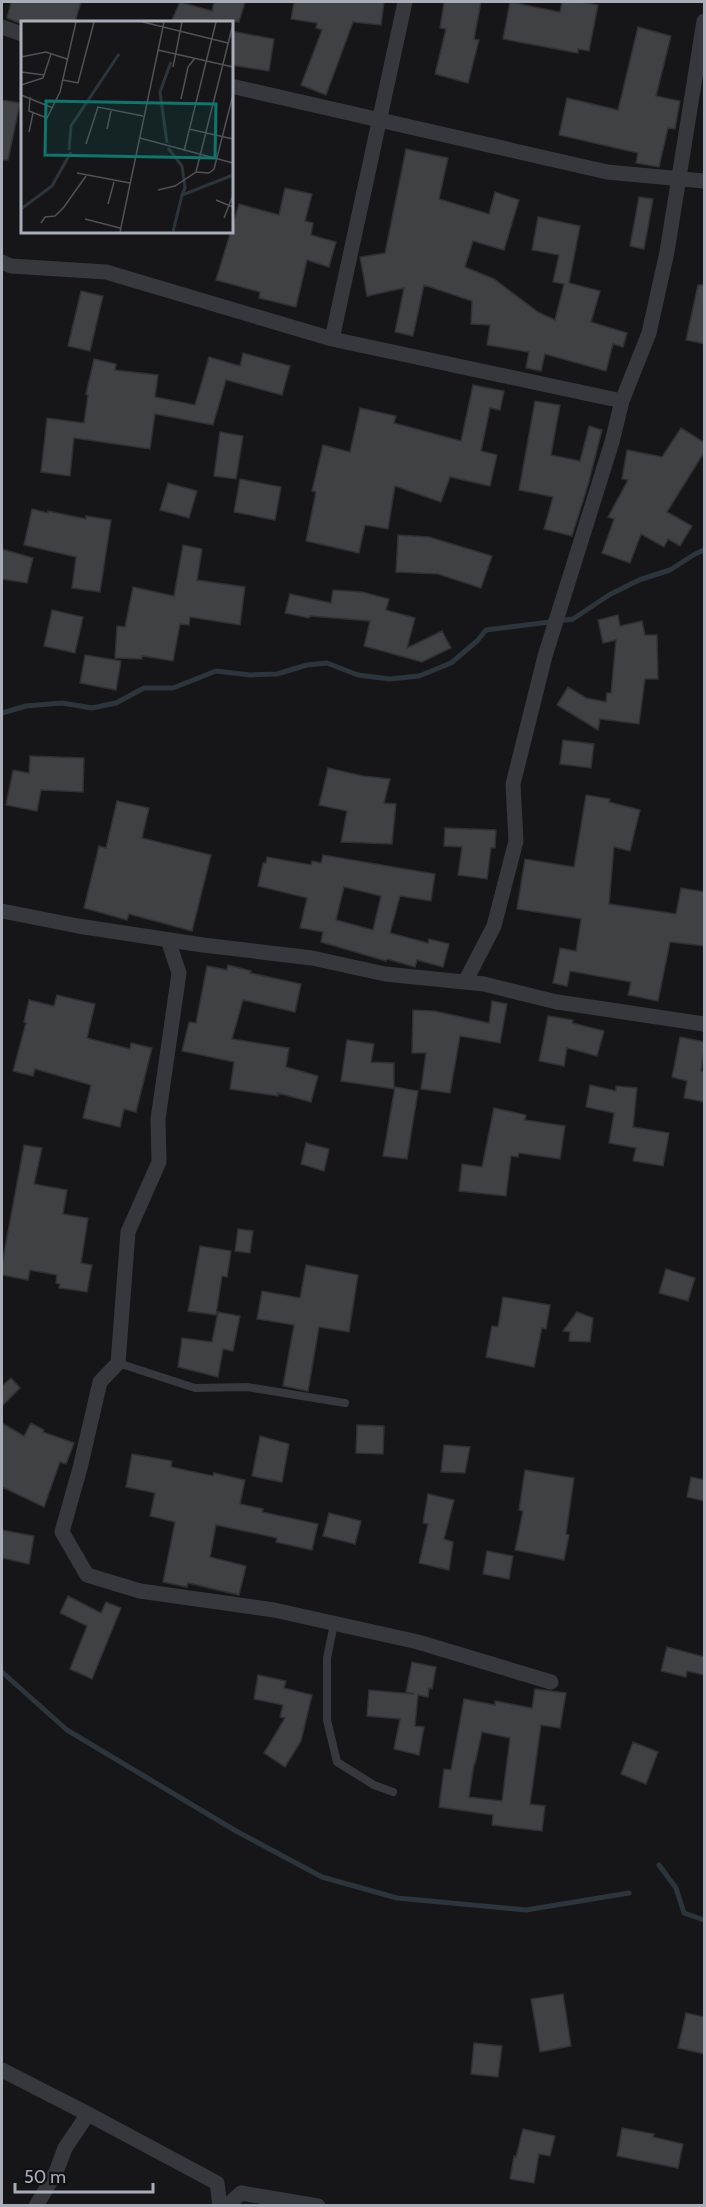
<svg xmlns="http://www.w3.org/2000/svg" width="706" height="2207" font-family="Cabin,sans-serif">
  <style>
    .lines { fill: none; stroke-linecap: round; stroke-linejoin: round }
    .stream { stroke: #2c353c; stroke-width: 5 }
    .building { fill: #404145; stroke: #303034; stroke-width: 1.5; fill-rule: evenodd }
    .lane { stroke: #37383d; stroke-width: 8 }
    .street { stroke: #37383d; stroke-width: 15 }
    .inset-river { fill: none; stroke: #2c353c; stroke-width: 3 }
    .inset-road { fill: none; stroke: #505258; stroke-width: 1.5 }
    .view { fill: #0f766e; fill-opacity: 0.15; stroke: #0f766e; stroke-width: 3 }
    .inset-edge { fill: none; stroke: #a8adb8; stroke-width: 3 }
  </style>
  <rect width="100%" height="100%" fill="#161618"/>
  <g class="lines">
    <!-- stream -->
    <path class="stream" d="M2 713 26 706 62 703 92 708 116 703 144 688H173L216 671 250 675 277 674 307 665 327 663 358 675 390 679 419 676 451 663 477 641 486 630 573 619 609 595 639 580 670 570 695 554 704 550
      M2 1672 67 1730 236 1831 322 1877 397 1898 526 1910 629 1893
      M659 1865 676 1888 684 1913 704 1920"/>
  </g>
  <!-- building -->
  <path class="building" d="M11 2H81L75 22 22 24 7 18Z
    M180 2 212 11 214 2H245L239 22H171Z
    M294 2H384L381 25 353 22 326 95 301 85 322 30 316 28 317 23 291 19Z
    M444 2H481L474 39 479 40 468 83 435 74 446 29 440 28Z
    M510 2 560 12 562 2H582L598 5 589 51 578 49V53L503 39Z
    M638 27 671 36 656 96 680 101 675 129 668 128 659 167 636 163 638 153 559 135 567 98 618 110Z
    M231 31 274 39 269 71 231 65Z
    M2 100 20 103 8 160H2Z
    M406 149 448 158 439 199 489 214 495 192 519 200 504 250 473 241 465 267 494 279 538 312 555 320 564 284 553 282 559 255 532 250 538 217 580 226 569 283 600 291 591 322 627 333 623 347 613 344 606 371 545 354 541 371 526 368 529 352 487 345 490 325 471 324 472 301 424 285 413 336 395 332 404 288 367 296 360 257 385 253Z
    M285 188 312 194 305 221 313 223 311 235 336 242 329 267 307 260 296 307 259 298 260 292 216 280 239 204 279 215Z
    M639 197 653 199 644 249 630 246Z
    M698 285H705V344L686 340Z
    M81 291 103 296 90 351 68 346Z
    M243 353 290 366 282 395 226 380 213 425 155 414 150 449 74 438 70 476 41 472 47 418 84 423 88 395 86 394 94 359 116 364 115 370 158 375 155 397 195 405 209 357 240 366Z
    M473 385 504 391 500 410 490 408 481 451 497 455 490 486 450 477 441 502 395 486 388 529 365 525 359 553 306 541 316 492 312 491 323 445 350 452 360 408 396 416 394 423 461 441Z
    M535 401 560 405 551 455 580 461 589 426 602 430 588 485 572 536 544 529 553 497 519 490Z
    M681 428 705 443V451L667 512 692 526 680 546 668 539 664 547 641 534 630 563 602 553 614 519 608 517 628 480 622 479 627 450 662 457Z
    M220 432 243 436 236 479 214 476Z
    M240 479 281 487 275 520 234 512Z
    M168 483 197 491 189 518 160 510Z
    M32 509 48 513V511L86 519V516L111 520 100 592 72 588 76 557 24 545Z
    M398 535 429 537 492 556 481 588 438 574 396 572Z
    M183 545 202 549 197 580 245 587 240 625 190 617 189 625 180 624 173 661 142 656V659L115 658 117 626 125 627 133 587 174 596Z
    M2 549 33 558 27 583 2 579Z
    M333 590 362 592 389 599 386 610 415 618 407 648 442 631 451 648 422 662 364 646 370 621 310 616 309 618 285 613 290 594 331 603Z
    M52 610 83 617 75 653 44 646Z
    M618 615 620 626 642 621 645 635H657L658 679H645L639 724 600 719 598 730 557 705 568 687 586 698 606 702 607 693H611L616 640 603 643 598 620Z
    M85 655 121 661 116 690 80 683Z
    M563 740 594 744 591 768 560 764Z
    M30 756 84 758 83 792 41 790 37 811 6 805 13 770 29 773Z
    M328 768 363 776 390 779 384 803 396 804 392 844 341 842 347 811 319 805Z
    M586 795 610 799 609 802 640 810 630 851 614 847 609 904 676 914 681 888 705 892V946L670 942 658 1001 628 995 631 982 570 971 567 986 553 983 560 948 576 951 581 919 517 909 525 859 574 867Z
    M117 801 149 808 142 838 211 855 192 931 129 914 127 920 84 908 99 846 106 848Z
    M445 828 496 830 495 848H491L487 879 458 875 462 847 444 846Z
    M323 855 435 874 431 901 400 896 390 933 428 943 429 939 449 944 443 967 417 960 415 967 387 959 386 961 321 942 323 932 300 928 307 898 258 886 263 863H266L267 857 311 865 312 861 321 863ZM344 887 381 896 373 930 336 920Z
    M228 965 251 971 250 973 301 984 295 1012 243 1000 232 1039 289 1048 286 1067 318 1076 311 1102 278 1093V1096L230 1089 234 1062 182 1051 189 1022 196 1023 207 966 227 970Z
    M57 995 95 1004 87 1038 130 1049 131 1043 152 1048 136 1112 124 1109 120 1127 83 1118 91 1085 35 1069 33 1076 13 1071 26 1023 24 1022 29 1000 54 1006Z
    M492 1001 507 1004 500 1043 460 1036 450 1093 421 1089 426 1053H412L413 1010 434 1011 489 1023Z
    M548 1016 573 1020 572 1023 604 1031 597 1056 567 1048 564 1066 539 1061Z
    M680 1037 705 1042 701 1071 705 1072V1102L684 1098 687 1081 672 1077Z
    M347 1040 374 1044 371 1062 394 1063V1089L341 1081Z
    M590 1085 616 1091V1086L637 1088 633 1127 669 1133 663 1166 633 1161 636 1148 609 1143 614 1113 586 1107Z
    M395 1087 418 1091 407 1159 383 1156Z
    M494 1108 526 1115 525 1120 565 1126 560 1159 519 1153 518 1157 511 1156 506 1196 459 1191 462 1164 482 1167Z
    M306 1143 329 1149 324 1171 301 1164Z
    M24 1145 42 1148 34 1184 67 1190 63 1214 88 1218 81 1263 92 1265 87 1292 59 1288 60 1284 56 1283 57 1275 30 1270 28 1280 2 1275V1264Z
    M238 1229 253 1231 250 1253 235 1251Z
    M200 1246 231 1251 227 1277 222 1276 216 1315 188 1311Z
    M306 1265 358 1275 349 1332 319 1327 308 1391 283 1386 294 1325 257 1319 262 1291 300 1298Z
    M666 1269 695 1278 688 1301 659 1293Z
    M503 1297 550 1305 546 1329 542 1328 534 1367 486 1357 492 1326 498 1327Z
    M218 1312 240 1316 233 1351 223 1349 218 1377 178 1367 182 1338 212 1342Z
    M577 1312 593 1318 590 1342 569 1341 570 1332 563 1331Z
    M11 1378 20 1388 2 1406V1386Z
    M2 1423 24 1436 31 1423 44 1430 43 1432 74 1443 66 1464 60 1462 44 1507 2 1487Z
    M357 1425 384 1426 383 1454 356 1453Z
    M260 1436 289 1444 282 1482 252 1476Z
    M444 1445 470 1447 465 1473 441 1472Z
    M132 1454 172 1461 171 1467 213 1476 214 1473 245 1480 240 1504 263 1509 262 1512 318 1524 312 1550 276 1542 277 1538 216 1525 210 1557 246 1566 239 1595 188 1583 187 1587 163 1582 175 1522 150 1516 155 1493 126 1487Z
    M525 1470 574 1478 566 1534 569 1535 564 1560 515 1550 523 1511 519 1510Z
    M691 1477 705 1480V1501L687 1497Z
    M428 1494 454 1500 444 1539 453 1542 449 1570 419 1563 428 1524 423 1523Z
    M329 1513 361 1521 355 1544 323 1536Z
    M2 1530 34 1536 29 1564 2 1558Z
    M487 1551 513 1556 509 1579 483 1574Z
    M68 1596 101 1613 106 1602 121 1608 92 1679 70 1669 87 1626 60 1613Z
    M667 1647 705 1657V1675L687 1671 686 1677 661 1671Z
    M412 1662 436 1667 432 1689 429 1688 428 1697 418 1695 415 1726 424 1727 419 1755 394 1749 400 1719 367 1716 369 1690 414 1694 406 1692Z
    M258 1675 286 1681 284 1688 312 1695 301 1741 285 1767 264 1753 285 1718 280 1717 283 1705 254 1699Z
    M535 1689 566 1693 560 1728 541 1725 530 1804 545 1806 542 1831 492 1825 493 1815 439 1807 444 1769 451 1770 464 1699 495 1705V1701L532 1708ZM482 1732 510 1738 502 1801 469 1797 474 1764H475Z
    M633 1742 658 1752 646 1784 621 1774Z
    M563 1994 571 2046 540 2052 531 1999Z
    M686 2013 705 2017V2054L678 2048Z
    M474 2043 502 2046 498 2077 471 2074Z
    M622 2128 654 2134 653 2137 683 2144 678 2168 617 2156Z
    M523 2129 555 2136 550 2156 539 2154 534 2183 510 2179 514 2156 516 2157Z"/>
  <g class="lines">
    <!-- lane -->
    <path class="lane" d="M118 1363 195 1388 247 1387 345 1403
      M334 1624 327 1658V1720L337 1762 374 1785 393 1792"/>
    <!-- street -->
    <path class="street" d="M2 27 22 34
      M231 86 607 172 704 181
      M2 262 11 266 106 272 332 339 622 401
      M332 339 405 2
      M2 911 78 926 203 945 312 958 385 974 484 984 557 1002 704 1024
      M168 940 179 973 158 1119 159 1162 128 1232 118 1363 100 1382 80 1468 62 1532 87 1575 140 1591 274 1610 418 1642 551 1682
      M465 982 494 926 516 841 513 784 545 656 612 442 622 401 649 333 667 252 704 21
      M2 2070 88 2114 217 2183 220 2206
      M36 2206 56 2172 65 2148 88 2114
      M227 2206 241 2193 318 2206"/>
  </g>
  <!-- overview -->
  <g transform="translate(21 21)">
    <rect width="212" height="212" fill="#161618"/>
    <path class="inset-river" d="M146 122 139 71 150 41M147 127 161 145 164 167 161 174M48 129 50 105 98 33M0 188 31 165 50 131M152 211 161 174 212 154"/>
    <path class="inset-road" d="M122 1 207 22M137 29 212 46M0 36 25 31 46 38M152 46 161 1M0 51 23 54M42 59 57 62 73 1M0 64 22 57 30 33M0 74 32 87M9 76 8 90 26 97 39 71 55 1M160 78 167 46 174 37M86 108 90 90M168 108 212 118M8 111 12 92M119 117 212 142M65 123 77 86 122 95M163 130 195 1M175 151 188 152 193 148 212 74M56 152 109 162M137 169 154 165 175 151 212 3M195 179 212 186M87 183 93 161M203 197 212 174M64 198 99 207M20 202 24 196 34 195 43 186 65 155M99 211 143 1"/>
    <path class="view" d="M25 80 195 83 194 137 24 134Z"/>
    <rect width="212" height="212" class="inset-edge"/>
  </g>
  <!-- border -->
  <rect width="706" height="2207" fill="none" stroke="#a8adb8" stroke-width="6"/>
  <!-- scale -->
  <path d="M15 2183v9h138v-9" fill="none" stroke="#a8adb8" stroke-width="3"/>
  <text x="24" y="2183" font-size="18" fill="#a8adb8" stroke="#111113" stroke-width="4.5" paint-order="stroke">50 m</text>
</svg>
